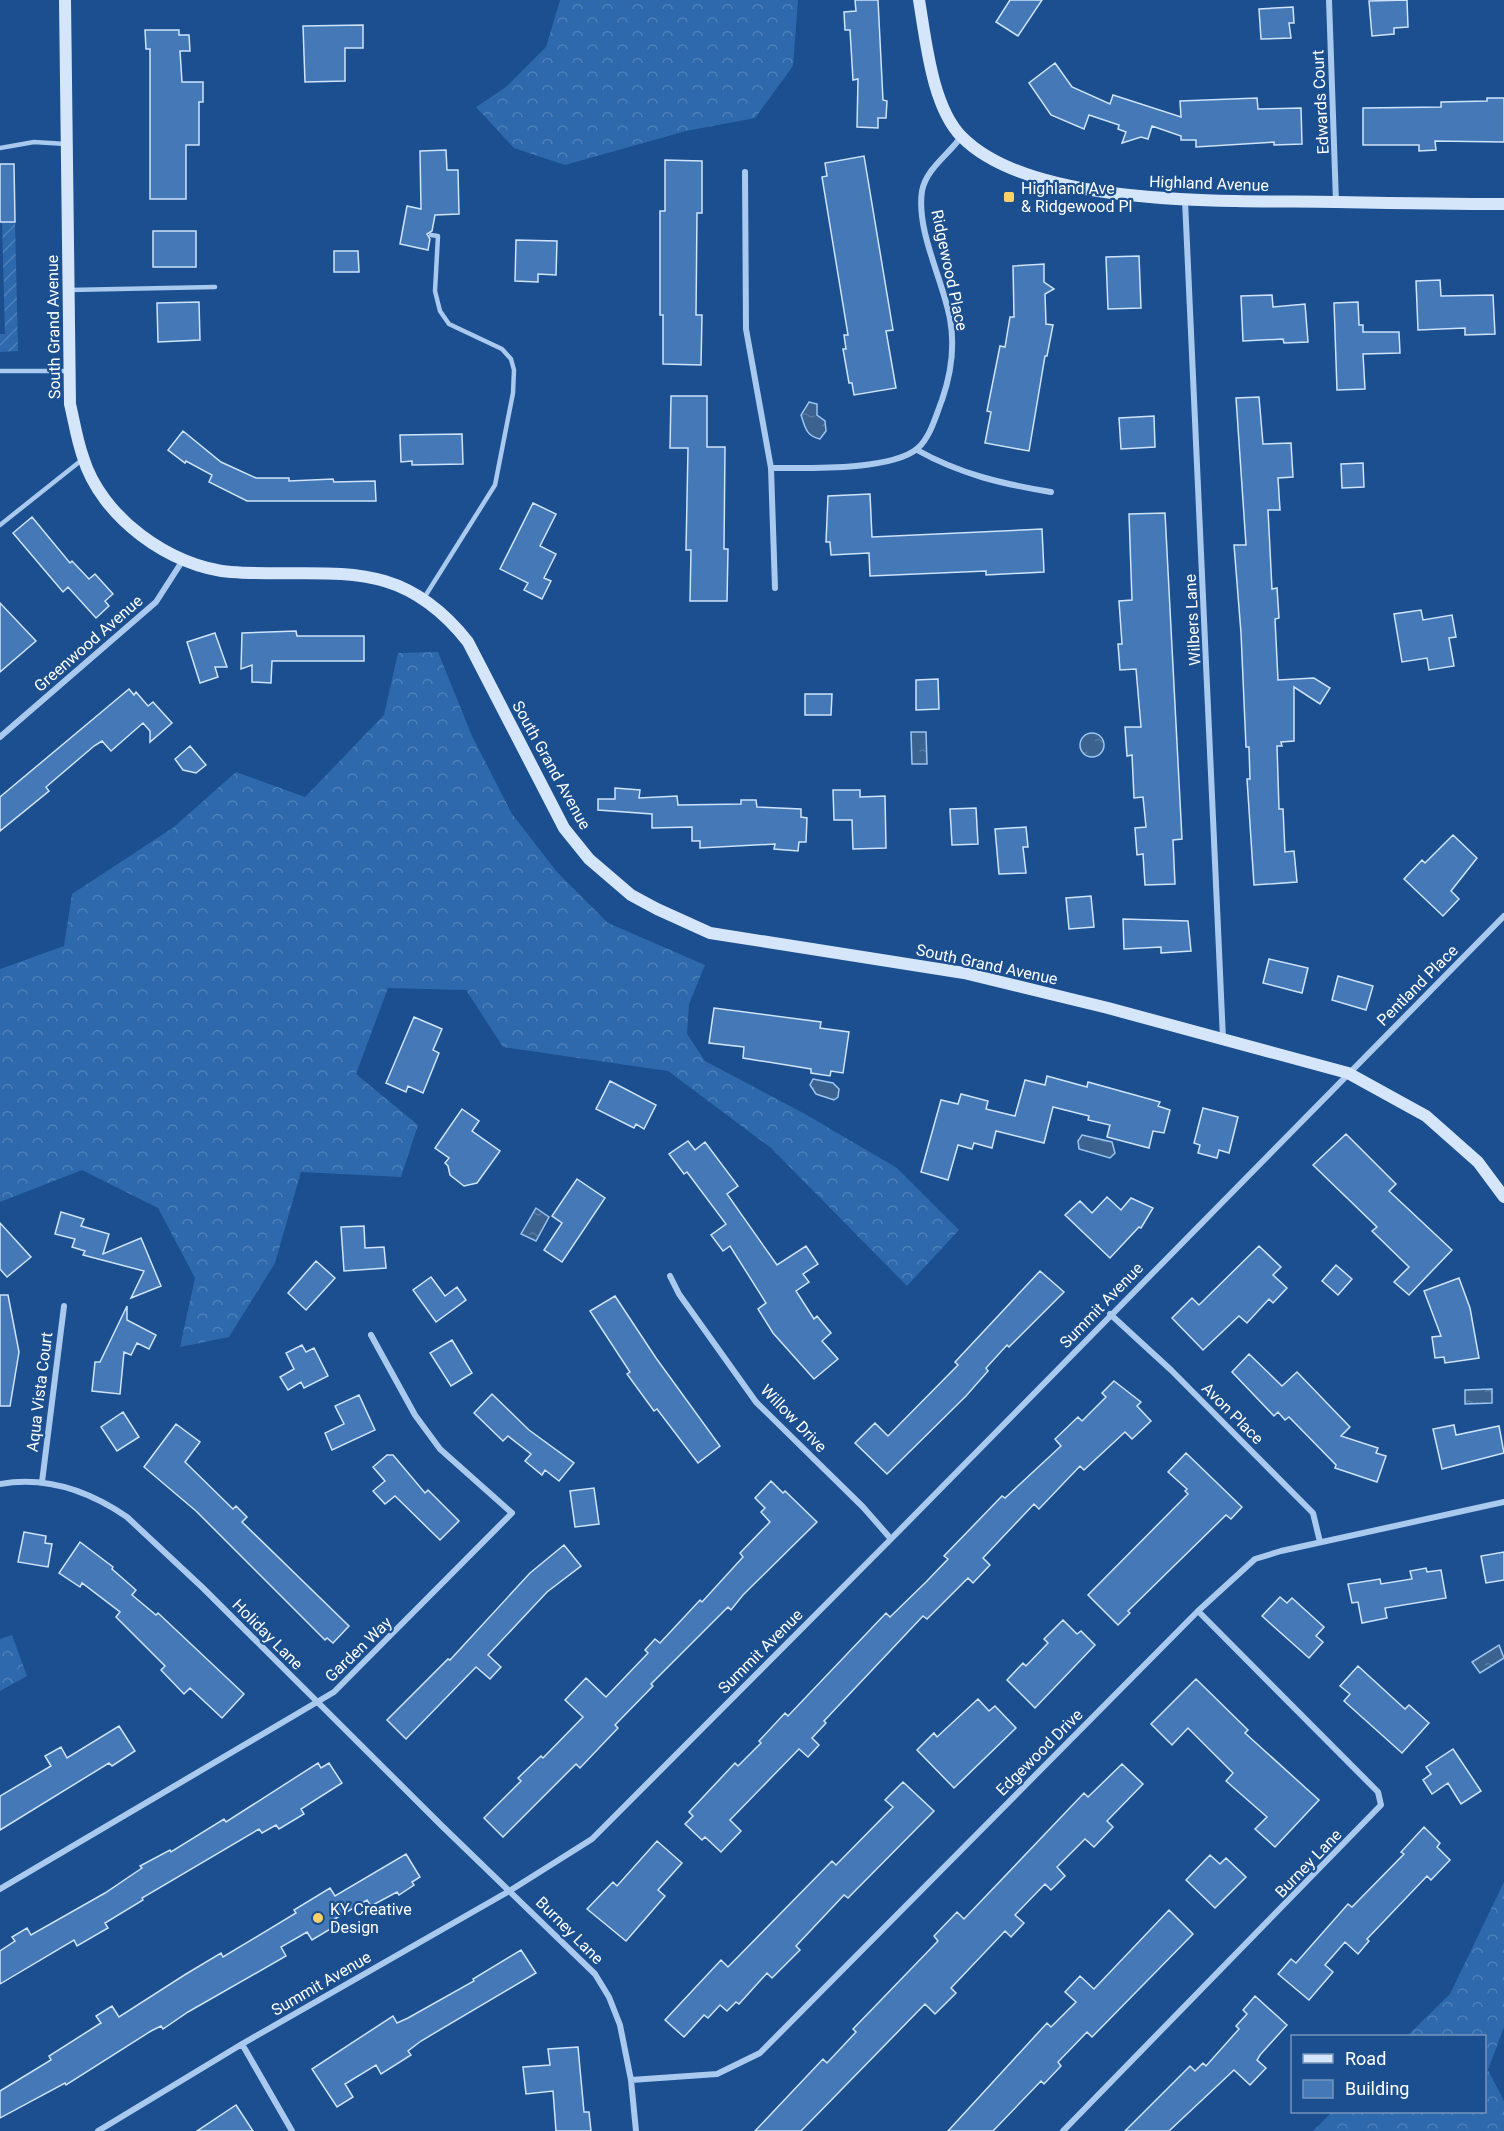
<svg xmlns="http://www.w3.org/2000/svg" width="1504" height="2131" font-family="Roboto,sans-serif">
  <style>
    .forest { fill: url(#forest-crowns) }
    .garden { fill: url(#garden-furrows) }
    .water { fill: url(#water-ripples); stroke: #9cc4f0; stroke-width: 1.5 }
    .building { fill: #4478b7; stroke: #cfe3fa; stroke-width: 1.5 }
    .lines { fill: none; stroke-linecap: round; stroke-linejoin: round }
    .lane { stroke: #a9c9ee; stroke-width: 4.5 }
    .street { stroke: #a9c9ee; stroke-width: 6 }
    .secondary { stroke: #d6e6fa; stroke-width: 12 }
    .poi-dot { fill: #ffd166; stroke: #1b4f8f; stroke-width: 2 }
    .labels { text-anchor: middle; stroke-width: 4.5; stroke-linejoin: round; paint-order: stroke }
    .street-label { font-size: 16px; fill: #fff; stroke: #1b4f8f }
    .poi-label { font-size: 16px; fill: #fff; stroke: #1b4f8f; text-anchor: start }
  </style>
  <defs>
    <pattern id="forest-crowns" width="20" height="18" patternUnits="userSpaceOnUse" patternTransform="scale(1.5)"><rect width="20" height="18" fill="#2e69ad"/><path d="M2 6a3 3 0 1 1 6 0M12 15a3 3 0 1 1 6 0" fill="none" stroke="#4d80b9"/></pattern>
    <pattern id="garden-furrows" width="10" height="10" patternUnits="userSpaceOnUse" patternTransform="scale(1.5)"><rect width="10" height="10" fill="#2e69ad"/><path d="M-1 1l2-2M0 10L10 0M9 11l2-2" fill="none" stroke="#4d80b9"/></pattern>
    <pattern id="water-ripples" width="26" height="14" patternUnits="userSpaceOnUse" patternTransform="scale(1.5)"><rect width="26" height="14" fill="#3c6290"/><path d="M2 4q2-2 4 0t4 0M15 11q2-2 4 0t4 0" fill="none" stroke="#597aa1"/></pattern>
  </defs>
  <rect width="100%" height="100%" fill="#1b4f8f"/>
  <!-- forest -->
  <path class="forest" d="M560 0H798L793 66 755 118 686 131 565 165 514 148 476 107 506 87 546 47Z
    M438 652 472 736 512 814 557 872 608 923 705 965 689 1004 687 1034 705 1061 805 1114 897 1168 959 1230 907 1286 771 1148 668 1071 503 1047 466 990 388 988 356 1074 418 1125 401 1177 301 1172 275 1263 229 1337 180 1347 195 1278 158 1208 82 1170 0 1202V969L64 946 72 894 174 827 236 772 305 797 384 715 398 653Z
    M12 1635 27 1676 0 1691V1639Z
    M1504 1882V2027L1488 2070 1504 2101V2131H1313L1332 2112H1484V2036H1407L1450 1994Z"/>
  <!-- garden -->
  <path class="garden" d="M2 222H15L18 351 0 352V334H5Z"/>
  <!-- water -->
  <path class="water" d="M809 402 817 404V415L825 421 826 431 820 439C806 436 805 427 801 415Z
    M911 732H926L927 764H912Z
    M1080 745a12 12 0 1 1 24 0a12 12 0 1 1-24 0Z
    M813 1079 833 1083 839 1089 838 1097 834 1100 816 1094 810 1085Z
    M1082 1135 1112 1142 1115 1153 1110 1158 1079 1149 1078 1141Z
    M536 1208 549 1217 536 1241 521 1234Z
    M1492 1389V1403L1465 1404V1390Z
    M1499 1645 1504 1658 1480 1673 1472 1662Z"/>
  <!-- building -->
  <path class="building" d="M855 0H878L883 100 887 101 886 118H878V128L857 127 858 79 853 80 850 30H845L844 12 856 11Z
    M1010 0H1042L1018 36 996 22Z
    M1407 0 1408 27 1394 28V34L1372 36 1369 1Z
    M1293 7 1294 23H1289L1291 38 1261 39 1259 9Z
    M363 25V48H345V81L305 82 303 26Z
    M145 30H179V35H189L190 51H180L182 82H203V102H199V145H186V199H150V49H146Z
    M1055 63 1072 87 1110 104 1113 95 1181 117 1180 101 1257 98 1258 109 1301 108 1302 144 1274 145V142L1196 147V140H1181V136L1152 126 1148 139 1141 137 1122 143 1126 132 1118 129 1119 125 1089 115 1084 129 1051 115 1029 83Z
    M1487 98H1504V142L1435 141 1436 150 1419 151V145H1363V108L1441 107V102L1487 101Z
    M446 150 447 170H458L459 214 435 215 432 231 427 234 430 239 428 250 400 244 407 206 421 209 420 151Z
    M864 156 893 330 886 331 896 388 854 395 852 383H849L843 349H846L844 335H848L822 177 827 176 825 163Z
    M665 160 702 161V213H697L696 315H702L701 365 663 364V315H660V211H665Z
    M0 164H14L15 222H0Z
    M153 231H196V267H153Z
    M516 240 557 241 556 275 538 274V282L515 281Z
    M334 251H358L359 272H334Z
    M1139 256 1141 308 1108 309 1106 257Z
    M1044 264V282L1054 289 1045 294 1046 324 1053 325 1047 356H1045L1029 451 985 443 991 412 987 411 1000 346 1005 347 1010 317H1014L1013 266Z
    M1440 280 1441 296 1493 295 1495 334 1465 335V328L1418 330 1416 281Z
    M1272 295 1273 307 1305 304 1308 342 1284 343 1283 339 1243 341 1241 296Z
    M199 302 200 340 158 342 157 303Z
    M1358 302 1359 325H1363V332H1399L1400 353 1363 354 1365 389 1337 390 1334 303Z
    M671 396H707V447H725L724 549H728L727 601H690L691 550H686L688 448H670Z
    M1259 397 1263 444 1291 443 1293 477 1278 478 1280 510H1268L1272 589 1277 588 1279 618 1275 619 1278 680 1314 678 1330 688 1320 704 1294 687V741L1281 742 1282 746H1277L1279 809H1283L1285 852 1294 851 1297 882 1254 885 1247 779H1250L1249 747H1246L1241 633 1234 545H1246L1236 398Z
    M1154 416 1155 447 1121 449 1119 418Z
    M183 431 221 462 256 478H289V481L333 479 334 482 375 481 376 501H247L209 482 212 475 186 461 185 463 168 450Z
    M462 434 463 464 412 465V461L401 462 400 435Z
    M1363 463 1364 487 1342 488 1341 464Z
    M870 494 872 537 1042 529 1044 572 986 575V571L870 576 869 553 831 555 830 542H826L828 496Z
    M533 503 556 514 540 546 556 554 544 578 551 581 542 599 524 590 528 583 500 569Z
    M1165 513 1182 839 1173 840 1175 884 1145 885 1143 854 1137 855 1135 828 1146 827 1143 797 1134 798 1132 755 1127 756 1125 727H1141L1136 669 1120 670 1118 644H1122L1119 601 1132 600 1129 514Z
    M32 517 70 563 72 561 89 579 95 574 113 594 105 601 109 606 96 618 68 587 63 592 13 533Z
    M0 603 36 641 0 672Z
    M1421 610 1423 620 1452 615 1456 637 1449 638 1454 666 1429 670 1427 658 1402 662 1394 614Z
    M296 631 297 636H364V661H272L271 683 252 682V665L241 669 242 633Z
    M215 633 227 667H215L218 677 200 683 187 642Z
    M938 679 939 709 916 710V680Z
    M129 689 134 695 136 692 148 706 153 702 172 723 150 742V731L143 723 111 751 102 741 94 746 46 787 49 791 0 831V797Z
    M805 694H832L831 715H805Z
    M190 746 206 765 196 773 183 770 175 759Z
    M615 788 640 790 639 798 677 796 678 805 741 804V800H756L757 807 801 809V817L807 818 806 842H799L798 851 774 849 775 844 700 848V841H692V827L652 828V814L598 810V799H615Z
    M833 790H860V797L885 796 886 848 853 849 852 820H834Z
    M976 808 978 844 952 845 950 809Z
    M1026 827 1028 847H1023L1026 873 999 874 995 829Z
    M1453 835 1477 858 1451 891 1459 899 1443 916 1404 879 1422 860 1425 863Z
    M1091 896 1094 927 1069 929 1066 898Z
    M1123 919 1188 921 1191 951 1161 953V947L1124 949Z
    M1269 959 1308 968 1302 993 1263 983Z
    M1338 976 1373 986 1366 1010 1332 1000Z
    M714 1008 821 1022 820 1028 849 1032 843 1073 831 1071 830 1076 811 1073V1069L743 1058 744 1047 709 1043Z
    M414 1017 442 1029 433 1050 439 1053 423 1093 408 1086 406 1092 386 1083Z
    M1047 1076 1087 1087 1088 1082 1160 1102 1158 1106 1170 1110 1164 1133 1153 1131 1149 1148 1107 1137 1110 1125 1088 1120 1089 1116 1053 1107 1044 1143 996 1131 992 1148 974 1143 972 1149 958 1145 948 1180 921 1172 941 1100 958 1104 961 1094 988 1101 986 1109 1015 1116 1025 1080 1045 1085Z
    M610 1081 656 1105 644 1129 636 1124 634 1128 596 1109Z
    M1203 1108 1238 1117 1229 1153 1219 1150 1217 1158 1198 1153 1200 1145 1194 1143Z
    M462 1109 479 1121 472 1131 500 1151 477 1183 464 1186 450 1175 448 1166 445 1163 449 1158 435 1148Z
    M1346 1134 1396 1184 1389 1191 1452 1250 1409 1295 1394 1282 1409 1267 1372 1231 1377 1227 1313 1165Z
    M688 1141 695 1150 705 1142 738 1186 727 1194 777 1265 806 1246 818 1264 803 1274 809 1282 796 1291 814 1319 817 1316 831 1333 822 1341 838 1359 814 1379 773 1333 758 1309 766 1303 730 1246 723 1251 711 1235 726 1224 687 1172 684 1174 669 1154Z
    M577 1179 605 1198 562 1262 544 1250 562 1223 552 1216Z
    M1107 1197 1121 1210 1131 1198 1153 1208 1141 1228 1139 1227 1110 1258 1065 1215 1080 1201 1092 1213Z
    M61 1212 84 1219 81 1226 109 1234 103 1254 141 1238 161 1286 131 1298 144 1271 83 1255 85 1251 72 1247 75 1239 55 1234Z
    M0 1223 31 1257 7 1277 0 1269Z
    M364 1226 365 1248 384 1247 386 1268 344 1271 341 1227Z
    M1259 1246 1281 1267 1273 1275 1287 1288 1273 1303 1269 1299 1247 1323 1239 1316 1203 1350 1172 1318 1192 1298 1199 1305Z
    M316 1261 335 1278 306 1310 288 1293Z
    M1336 1265 1352 1279 1338 1295 1322 1281Z
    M1040 1271 1064 1292 1009 1347 1007 1345 986 1368 988 1371 966 1396 887 1474 855 1443 875 1423 888 1436 958 1365 955 1362Z
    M431 1277 445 1296 457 1287 466 1300 436 1322 413 1290Z
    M1459 1278 1470 1308 1479 1358 1445 1363 1444 1357 1435 1358 1432 1337 1441 1336 1424 1291Z
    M0 1295H8L19 1352 10 1406H0Z
    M615 1296 656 1358 720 1446 698 1463 657 1409 654 1411 627 1374 630 1372 590 1311Z
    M127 1306V1320L156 1335 149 1349 137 1343 131 1355 124 1352 120 1394 92 1391 95 1362H100Z
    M452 1340 472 1373 451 1386 430 1353Z
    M302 1345 306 1352 314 1348 328 1376 304 1388 301 1382 288 1390 280 1377 294 1369 286 1353Z
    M1249 1354 1282 1386 1297 1372 1350 1427 1341 1436 1378 1448 1376 1453 1386 1456 1377 1482 1335 1468 1336 1465 1289 1417 1285 1420 1278 1412 1274 1416 1232 1372Z
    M1114 1381 1141 1402 1137 1406 1151 1421 1132 1439 1125 1432 1084 1470 1080 1466 1039 1509 1034 1504 983 1558 990 1565 973 1583 968 1578 927 1619 923 1616 824 1721 826 1723 812 1738 819 1745 808 1757 799 1749 730 1820 741 1831 721 1852 705 1837 702 1840 685 1824 693 1816 689 1812 735 1763 738 1766 761 1743 759 1741 785 1713 788 1716 886 1613 890 1617 926 1582 948 1559 944 1556 1002 1496 1005 1498 1061 1446 1055 1439 1078 1417 1082 1421 1106 1397 1102 1393Z
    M492 1394 529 1430 574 1463 559 1481 545 1470 542 1475 525 1461 531 1454 508 1436 503 1441 474 1413Z
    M359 1395 375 1430 332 1450 325 1433 344 1424 335 1406Z
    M123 1412 139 1437 117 1451 101 1427Z
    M176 1424 200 1442 185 1462 233 1509 236 1506 247 1517 242 1522 349 1626 333 1643 327 1638 325 1640 196 1511 144 1467Z
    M1454 1425 1456 1435 1499 1426 1504 1453 1442 1469 1433 1429Z
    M1186 1453 1242 1507 1231 1519 1226 1515 1128 1611 1130 1613 1118 1625 1088 1595 1188 1494 1185 1491 1187 1489 1168 1472Z
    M387 1455H393L425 1493 428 1490 459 1521 440 1540 395 1496 385 1504 373 1491 385 1481 373 1467Z
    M771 1481 783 1493 785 1491 817 1522 743 1595 731 1610 728 1607 651 1684 653 1686 615 1725 618 1728 580 1768 576 1764 503 1837 484 1818 521 1781 518 1778 541 1756 543 1758 583 1717 565 1700 586 1678 606 1697 648 1653 645 1650 655 1639 660 1643 700 1600 702 1602 743 1557 740 1553 770 1522 761 1512 765 1508 755 1498Z
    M594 1488 599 1524 575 1527 570 1491Z
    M24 1532 46 1536 45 1543 52 1544 48 1567 18 1562Z
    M80 1542 113 1567 112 1569 136 1590 132 1595 156 1615 158 1613 244 1694 222 1718 190 1688 184 1694 161 1670 165 1666 116 1617 120 1612 82 1583 80 1587 59 1573Z
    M564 1545 581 1566 547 1592 488 1655 501 1667 490 1679 476 1667 406 1739 387 1720 448 1659 450 1660 530 1573Z
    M1504 1552V1580L1486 1583 1481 1556Z
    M1426 1568 1427 1572 1441 1570 1446 1598 1385 1608 1387 1618 1362 1623 1358 1602 1352 1603 1348 1584 1380 1579 1381 1584 1412 1579 1410 1571Z
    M1280 1597 1287 1603 1292 1598 1324 1627 1316 1636 1323 1642 1309 1658 1262 1616Z
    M1063 1620 1077 1634 1081 1631 1095 1645 1035 1708 1007 1680 1023 1663 1026 1666 1048 1643 1044 1639Z
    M1358 1666 1405 1709 1409 1705 1429 1723 1402 1753 1344 1701 1350 1694 1340 1686Z
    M1196 1679 1248 1730 1245 1733 1319 1800 1275 1847 1255 1829 1267 1817 1226 1781 1233 1773 1188 1728 1172 1745 1151 1724Z
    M978 1699 989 1711 995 1706 1016 1728 954 1788 917 1750 934 1733 937 1737Z
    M119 1726 135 1751 112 1766 109 1763 0 1830V1796L51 1766 45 1756 61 1747 67 1758Z
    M1453 1749 1481 1791 1461 1804 1448 1783 1432 1794 1423 1780 1431 1774 1426 1767Z
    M318 1763 321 1768 329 1763 342 1783 301 1809 304 1814 279 1829 276 1825 262 1833 259 1829 142 1898 143 1900 105 1923 108 1928 77 1946 74 1940 0 1984V1951L15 1941 12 1937 27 1928 31 1935 105 1893 142 1868 140 1866 170 1850 171 1852 224 1819 226 1822Z
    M1122 1764 1143 1784 1107 1821 1113 1827 1094 1847 1085 1839 1057 1867 1065 1876 1051 1890 1045 1884 1015 1915 1024 1923 1011 1937 1005 1931 951 1988 956 1993 935 2014 925 2004 801 2131H755L823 2059 827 2063 856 2032 853 2029 938 1941 934 1936 957 1912 964 1919 1084 1793 1088 1797Z
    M903 1782 934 1811 848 1898 844 1895 796 1946 800 1950 772 1978 767 1973 739 2004 736 2002 727 2011 720 2005 708 2018 704 2015 684 2037 665 2020 721 1960 728 1967 832 1861 836 1865 893 1807 885 1800Z
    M1424 1827 1440 1843 1437 1847 1450 1860 1431 1880 1427 1876 1367 1939 1369 1941 1358 1954 1345 1942 1325 1965 1333 1972 1309 2000 1278 1974 1291 1959 1296 1963 1348 1904 1352 1907 1404 1854 1401 1852Z
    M657 1841 682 1863 658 1890 665 1896 626 1941 587 1909 613 1882 617 1886Z
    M406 1854 420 1877 412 1882 414 1885 399 1895 397 1892 371 1906 367 1900 333 1920 337 1925 312 1940 307 1932 281 1947 286 1956 188 2012 163 2029 161 2026 151 2031 66 2085 65 2083 0 2118V2091L51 2060 49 2056 101 2023 96 2016 112 2006 119 2017 186 1974 221 1953 223 1957 296 1913 294 1910 330 1888 335 1896Z
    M1210 1855 1220 1864 1226 1858 1246 1877 1215 1908 1186 1880Z
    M1169 1910 1193 1934 1092 2037 1087 2032 1058 2062 1061 2066 1044 2084 1041 2081 993 2131H948L1047 2023 1051 2027 1076 2002 1065 1992 1080 1976 1094 1989Z
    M521 1950 536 1973 421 2041 408 2051 411 2055 381 2074 376 2065 345 2084 353 2097 337 2107 312 2069 393 2016 397 2023 408 2018 474 1981 473 1979Z
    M1255 1996 1287 2025 1260 2055 1257 2060 1266 2068 1250 2085 1234 2070 1169 2131H1125L1190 2066 1195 2071 1203 2063 1206 2066 1239 2029 1236 2026 1247 2014 1243 2010Z
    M578 2047 584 2112H589L591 2131H556L553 2091 526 2094 523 2067 550 2065 548 2049Z
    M236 2105 253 2131H197Z"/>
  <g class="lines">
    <!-- lane -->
    <path class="lane" d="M0 148 34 142 66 144
      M69 290 215 287
      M0 371H70
      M0 525 83 459
      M424 598 495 485 513 393 514 370 511 359 502 349 449 324 440 311 435 291 438 236 431 235"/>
    <!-- street -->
    <path class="street" d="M1329 0 1336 202
      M745 172 746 329 771 468 775 588
      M1185 200 1223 1039
      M917 450C960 474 1002 484 1051 492
      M771 468C806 468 892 471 918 448 931 436 936 415 942 400 951 374 955 346 950 319 943 280 916 231 922 191 926 169 949 154 961 137
      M0 737 156 602 183 560
      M670 1276 679 1294 756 1402 863 1507 891 1539
      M1110 1314 1171 1370 1313 1513 1320 1542
      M42 1482 64 1306
      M0 1484C46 1476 89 1491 127 1517L203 1588 442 1826 595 1974 609 1997 620 2025 631 2080 636 2131
      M0 1889 334 1692 512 1513 440 1449 415 1415 371 1335
      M242 2044 292 2131
      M631 2080 717 2074 760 2053 1198 1611 1255 1559 1281 1551 1504 1502
      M98 2131 242 2044 511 1890 592 1839 891 1539 1504 916
      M1063 2131 1381 1805 1378 1792 1198 1611"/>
    <!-- secondary -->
    <path class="secondary" d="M65 0 70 404C74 421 77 440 83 457 101 517 170 567 231 572 330 579 397 552 468 642L564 828 589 859 631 895 657 909 710 933 964 973 1108 1008 1348 1073 1426 1116 1478 1162 1504 1197
      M919 0C926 41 932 107 962 137 1034 210 1239 200 1336 202 1392 203 1448 204 1504 204"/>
  </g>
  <!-- markers -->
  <g class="poi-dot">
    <rect x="1003" y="191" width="12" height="12" rx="3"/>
    <circle cx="318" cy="1918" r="6"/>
  </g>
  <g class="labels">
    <!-- street labels -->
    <g class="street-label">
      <text transform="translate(1320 102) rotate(-93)" y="6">Edwards Court</text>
      <text transform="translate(1209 183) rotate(2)" y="6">Highland Avenue</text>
      <text transform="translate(950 270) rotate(78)" y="6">Ridgewood Place</text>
      <text transform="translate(53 327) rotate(-91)" y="6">South Grand Avenue</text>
      <text transform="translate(1192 620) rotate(-93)" y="6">Wilbers Lane</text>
      <text transform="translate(88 643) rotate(-41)" y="6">Greenwood Avenue</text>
      <text transform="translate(552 765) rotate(61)" y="6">South Grand Avenue</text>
      <text transform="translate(987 964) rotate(12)" y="6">South Grand Avenue</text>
      <text transform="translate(1417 985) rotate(-45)" y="6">Pentland Place</text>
      <text transform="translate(1101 1305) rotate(-46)" y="6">Summit Avenue</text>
      <text transform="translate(39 1392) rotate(-83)" y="6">Aqua Vista Court</text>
      <text transform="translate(1233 1413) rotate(45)" y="6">Avon Place</text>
      <text transform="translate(794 1418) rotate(46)" y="6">Willow Drive</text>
      <text transform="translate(268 1634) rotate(45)" y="6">Holiday Lane</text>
      <text transform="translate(358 1649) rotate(-44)" y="6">Garden Way</text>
      <text transform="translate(760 1651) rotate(-45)" y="6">Summit Avenue</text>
      <text transform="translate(1039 1752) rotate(-45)" y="6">Edgewood Drive</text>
      <text transform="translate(1308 1863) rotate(-46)" y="6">Burney Lane</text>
      <text transform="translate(570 1930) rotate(45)" y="6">Burney Lane</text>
      <text transform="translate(321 1983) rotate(-30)" y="6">Summit Avenue</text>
    </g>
    <!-- poi labels -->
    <g class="poi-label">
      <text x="1021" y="194">Highland Ave<tspan x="1021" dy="18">&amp; Ridgewood Pl</tspan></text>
      <text x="330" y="1915">KY Creative<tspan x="330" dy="18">Design</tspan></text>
    </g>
  </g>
  <!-- legend -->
  <rect x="1291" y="2035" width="195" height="78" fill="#1b4f8f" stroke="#7695bc" stroke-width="1.5"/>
  <rect x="1303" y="2054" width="30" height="9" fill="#d6e6fa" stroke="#7695bc" stroke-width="1.5"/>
  <text x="1345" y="2065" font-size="18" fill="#ffffff">Road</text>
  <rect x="1303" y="2080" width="30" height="18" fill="#4478b7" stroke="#7695bc" stroke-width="1.5"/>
  <text x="1345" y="2095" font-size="18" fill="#ffffff">Building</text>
</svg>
